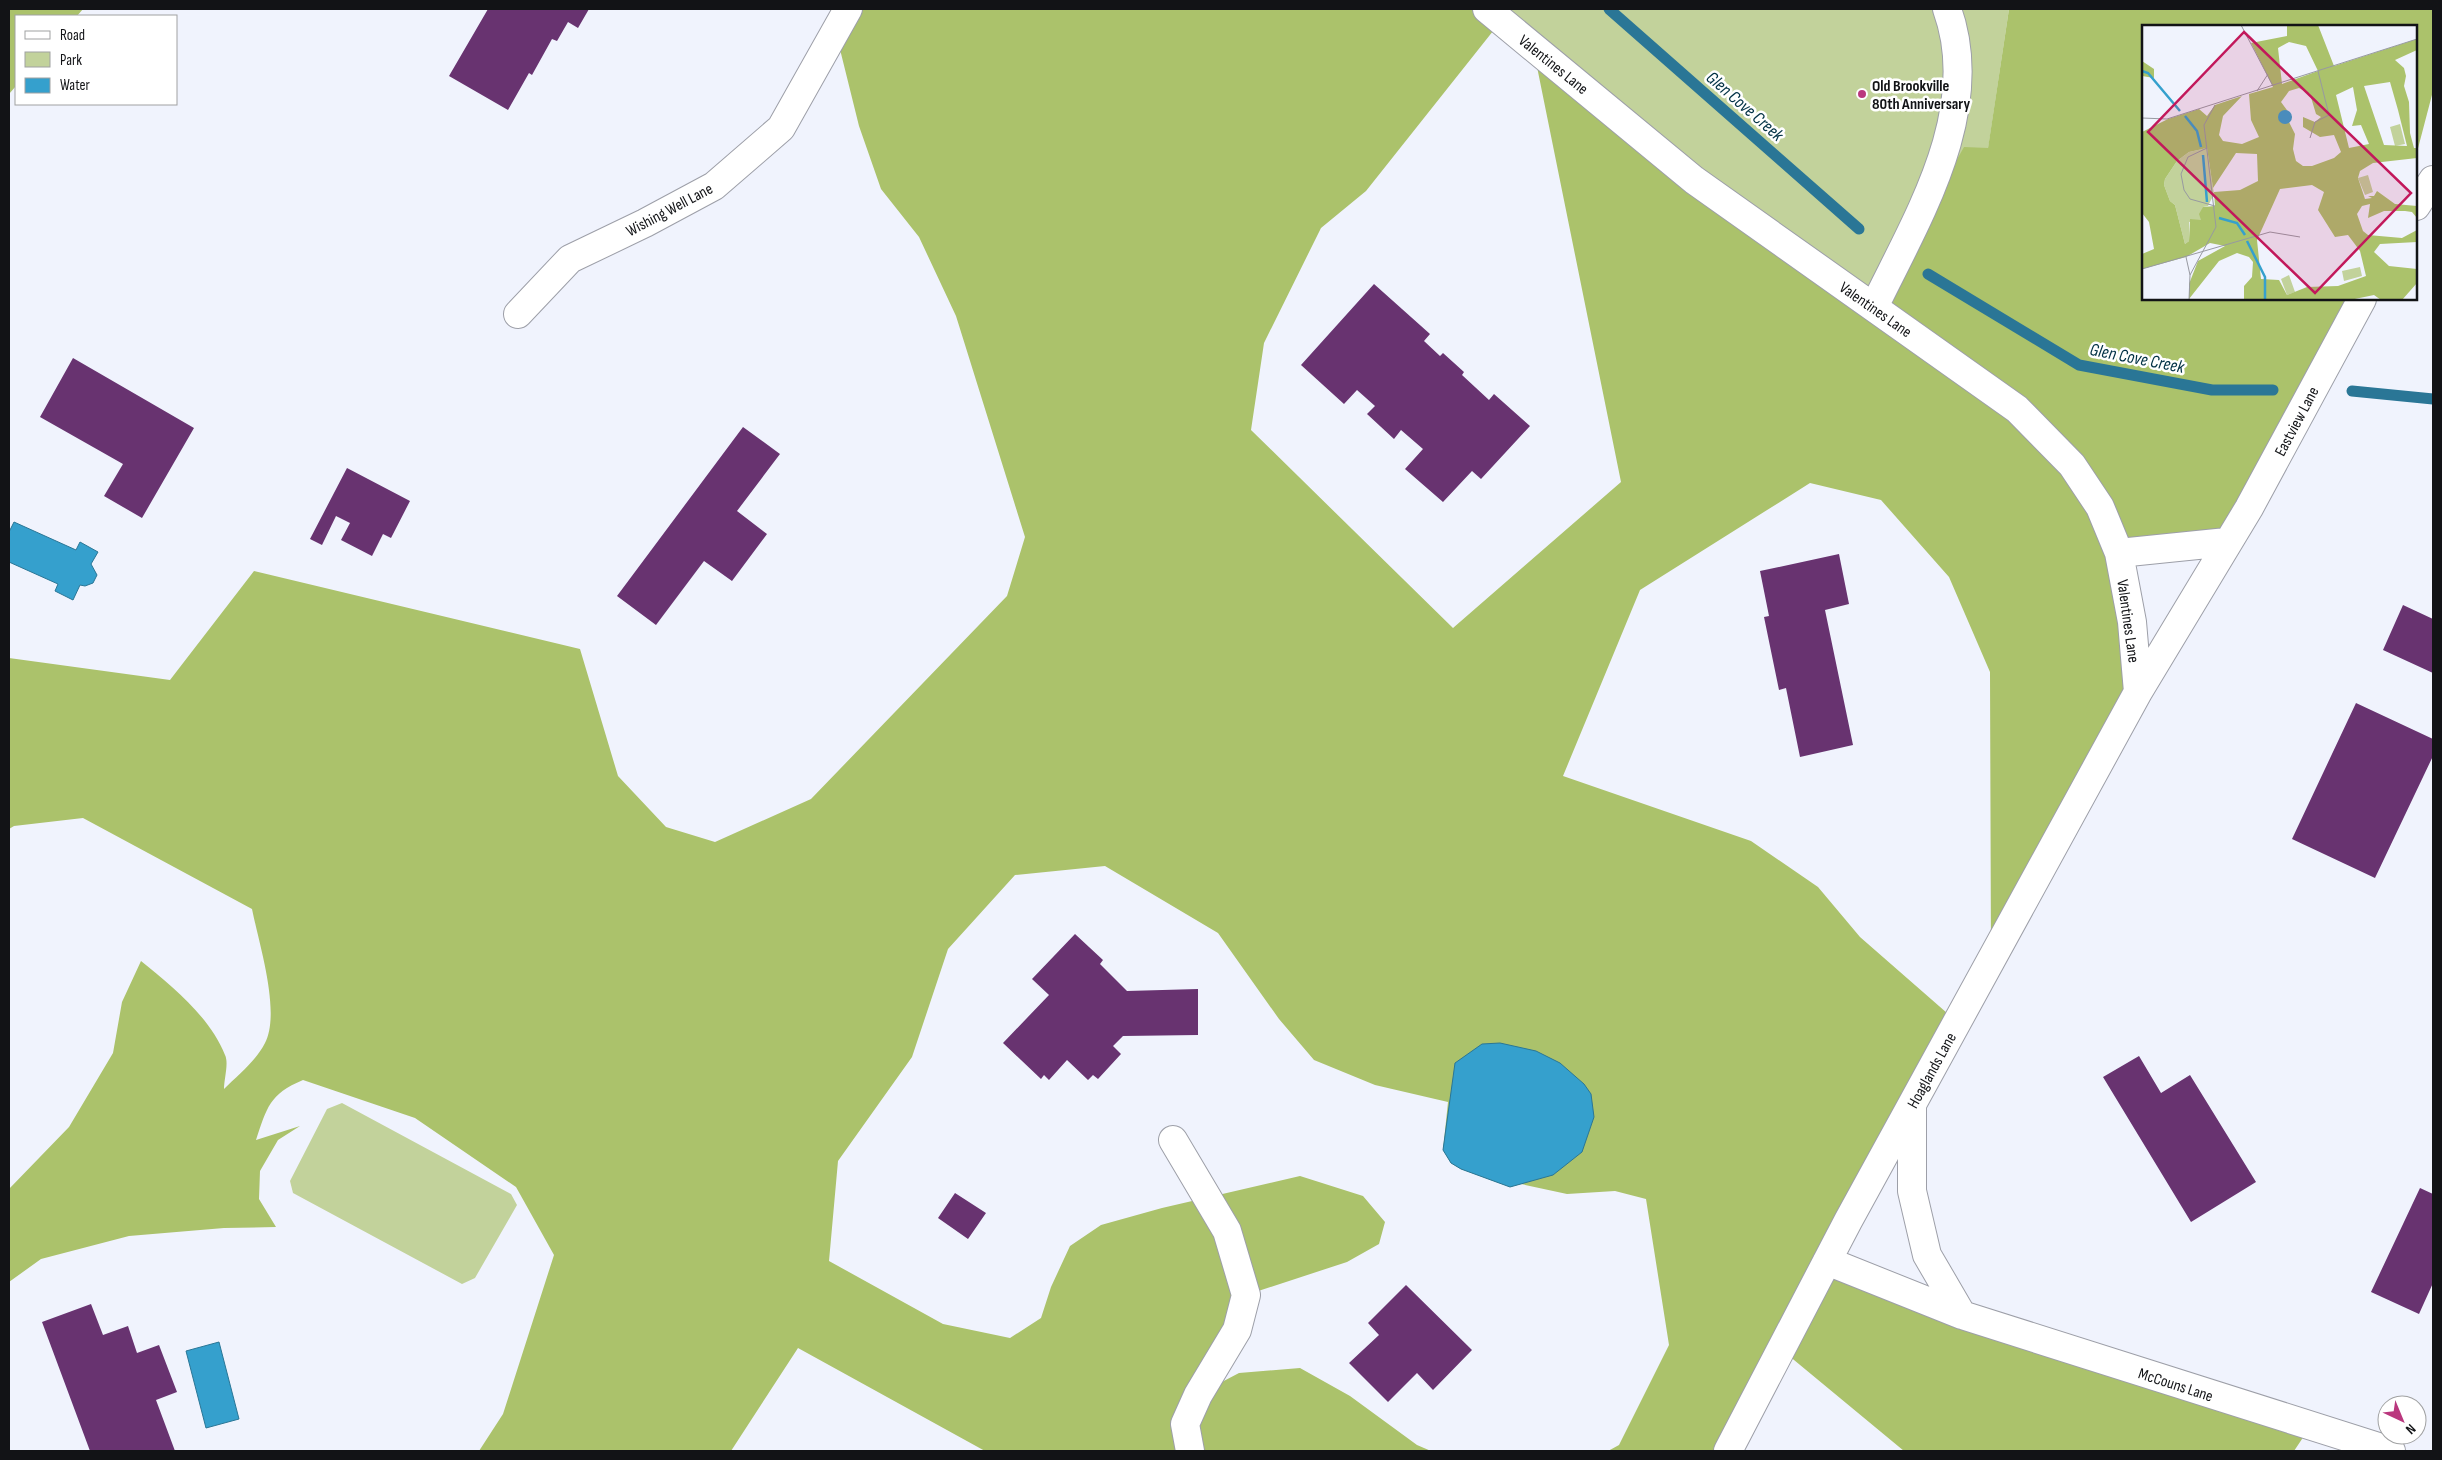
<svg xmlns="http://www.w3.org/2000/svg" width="2442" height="1460" font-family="'Sofia Sans Condensed',sans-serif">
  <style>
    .green { fill: #c2d29b }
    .forest { fill: #abc26b }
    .water { fill: #35a0cd; stroke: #2a7696 }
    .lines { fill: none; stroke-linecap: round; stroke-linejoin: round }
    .stream { stroke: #2a7696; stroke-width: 11 }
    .building { fill: #683370 }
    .minor-casing { stroke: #9d9fa8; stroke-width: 30 }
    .minor { stroke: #fff; stroke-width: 28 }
    .poi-dot { fill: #ba377e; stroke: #fff; stroke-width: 2 }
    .labels { text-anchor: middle; stroke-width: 5; stroke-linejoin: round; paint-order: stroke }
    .street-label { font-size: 16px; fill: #121316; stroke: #fff }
    .poi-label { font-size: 16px; font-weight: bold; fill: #121316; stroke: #fff; text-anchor: start }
    .water-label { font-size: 18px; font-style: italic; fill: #013144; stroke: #fff }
    .inset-river { fill: none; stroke: #35a0cd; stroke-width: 2.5 }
    .inset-road { fill: none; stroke: #9799a1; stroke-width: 1 }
    .view { fill: #c2185b; fill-opacity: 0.15; stroke: #c2185b; stroke-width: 2.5 }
    .inset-edge { fill: none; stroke: #121316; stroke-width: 2.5 }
  </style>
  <rect width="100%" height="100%" fill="#f0f3fd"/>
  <!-- green -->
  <path class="green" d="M1487 9H2009L1988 149 1874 307Z
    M342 1103 511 1194 517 1205 475 1278 462 1284 293 1193 290 1181 327 1109Z"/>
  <!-- forest -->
  <path class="forest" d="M9 9H83L77 16H16V86L9 94Z
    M830 9H1486L1501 21 1366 191 1321 228 1264 343 1251 430 1453 628 1621 482 1533 47 1874 307 1964 147 1988 148 2009 9H2433V91L2416 156V26H2143V299H2362L2227 542 2129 547 2132 692 1991 956 1990 672 1949 577 1881 500 1810 483 1640 590 1563 776 1751 841 1818 887 1860 937 1955 1020 1820 1259 2310 1427 2294 1451H1904L1776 1345 1723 1451H1608L1619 1445 1669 1345 1646 1199 1615 1191 1567 1194 1521 1184 1510 1187 1461 1169 1451 1163 1443 1150 1448 1102 1375 1085 1314 1060 1279 1019 1218 933 1105 866 1015 875 948 949 912 1057 838 1161 829 1261 943 1324 1010 1338 1041 1318 1051 1287 1070 1246 1101 1225 1162 1208 1300 1176 1363 1196 1385 1222 1379 1244 1347 1262 1246 1295 1199 1394 1239 1373 1300 1368 1350 1396 1417 1445 1431 1451H985L798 1348 731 1451H479L503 1414 554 1255 516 1187 415 1118 303 1080C269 1094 267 1108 256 1140L300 1126 278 1140 260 1171 259 1199 276 1227 224 1228 129 1236 41 1259 9 1282V1189L69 1127 113 1053 122 1002 141 961C172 986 210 1017 225 1055 229 1063 224 1079 224 1089 238 1075 256 1061 265 1043 281 1012 259 944 252 909L83 818 14 826 9 829V658L170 680 254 571 580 649 618 776 666 827 715 842 811 799 1007 596 1025 537 956 316 919 237 881 189 859 126Z"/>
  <!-- water -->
  <path class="water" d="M14 522 76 550 80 542 98 552 91 564 97 575 93 583 85 586 80 585 73 600 55 591 58 584 9 562V532Z
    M1500 1043 1536 1051 1560 1063 1584 1084 1591 1094 1594 1117 1582 1152 1553 1175 1510 1187 1461 1169 1451 1163 1443 1150 1455 1063 1482 1044Z
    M219 1342 239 1419 206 1428 186 1351Z"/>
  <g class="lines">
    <!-- stream -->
    <path class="stream" d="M1609 9 1859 229
      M1928 274 2079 365 2212 390H2273
      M2352 391 2433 399"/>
  </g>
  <!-- building -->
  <path class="building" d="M488 9H589L578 28 568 22 557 41 552 39 532 75 529 73 508 110 449 76Z
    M1374 284 1430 334 1424 341 1440 356 1443 353 1464 372 1462 375 1489 400 1494 394 1530 426 1481 479 1472 471 1443 502 1405 469 1423 449 1401 430 1394 439 1367 414 1375 406 1357 390 1344 404 1301 365Z
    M73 358 194 428 142 518 104 496 123 464 40 417Z
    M743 427 780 454 737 511 767 534 732 581 704 561 656 625 617 596Z
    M347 468 410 501 391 538 383 534 372 556 341 540 350 523 336 516 322 545 310 539Z
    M1839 554 1849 604 1825 610 1853 745 1800 757 1786 688 1779 690 1764 617 1769 616 1760 571Z
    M2403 605 2433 619V673L2383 650Z
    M2356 703 2433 739V756L2375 878 2292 839Z
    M1075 934 1103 960 1100 964 1127 991 1198 989V1035L1123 1036 1113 1046 1121 1054 1098 1079 1093 1075 1088 1080 1067 1060 1049 1080 1044 1075 1041 1079 1003 1043 1049 995 1032 979Z
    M2139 1056 2161 1093 2190 1075 2256 1182 2191 1222 2103 1077Z
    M2420 1188 2433 1194V1283L2419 1314 2371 1292Z
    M955 1193 986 1213 968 1239 938 1218Z
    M1406 1285 1472 1350 1433 1390 1417 1373 1388 1402 1349 1363 1379 1335 1368 1323Z
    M91 1304 103 1335 128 1326 137 1353 159 1345 177 1392 156 1400 175 1451H90L42 1322Z"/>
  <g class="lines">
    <!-- minor casing -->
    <g class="minor-casing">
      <path id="minor" d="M1487 9 1694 180 2017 409 2072 465 2100 507 2119 553 2132 622 2138 692
        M2416 206 2433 180
        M1874 307C1917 218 1984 111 1947 9
        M518 314 570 259 645 223 714 186 781 128 848 9
        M2119 553 2227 542
        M1912 1108V1191L1927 1255 1962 1315
        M1173 1140 1227 1231 1246 1295 1237 1330 1198 1395 1185 1424 1190 1451
        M1827 1261 1962 1315 2391 1451
        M1728 1451 1848 1221 2138 692 2249 508 2362 299"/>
    </g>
    <!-- minor -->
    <use href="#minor" class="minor"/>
  </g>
  <!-- markers -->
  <circle class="poi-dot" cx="1862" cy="94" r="5"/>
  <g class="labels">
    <!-- street labels -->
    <g class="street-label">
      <text transform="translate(1554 64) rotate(39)" y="6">Valentines Lane</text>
      <text transform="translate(669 209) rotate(-28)" y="6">Wishing Well Lane</text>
      <text transform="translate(1876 309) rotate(35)" y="6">Valentines Lane</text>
      <text transform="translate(2296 421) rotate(-62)" y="6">Eastview Lane</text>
      <text transform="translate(2129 621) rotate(82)" y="6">Valentines Lane</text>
      <text transform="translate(1931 1070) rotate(-61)" y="6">Hoaglands Lane</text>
      <text transform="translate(2176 1384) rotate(18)" y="6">McCouns Lane</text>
    </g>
    <!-- poi labels -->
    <g class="poi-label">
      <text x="1872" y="91">Old Brookville<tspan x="1872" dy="18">80th Anniversary</tspan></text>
    </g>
    <!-- water labels -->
    <g class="water-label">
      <text transform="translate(1745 106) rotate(41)" y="6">Glen Cove Creek</text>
      <text transform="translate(2137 358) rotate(11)" y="6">Glen Cove Creek</text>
    </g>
  </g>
  <!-- overview -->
  <g transform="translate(2142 25)">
    <rect width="275" height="275" fill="#f0f3fd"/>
    <path d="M258 99 263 119 253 121 248 102ZM65 123 72 169 66 181 61 182 59 195 47 197V216L43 219 33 180 28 176 22 160 23 154 35 136 47 127ZM226 150 231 167 223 170 216 153ZM218 242 220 251 202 256 200 246ZM147 250 153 267 145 270 139 254Z" fill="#c2d29b"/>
    <path d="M145 0H176L192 41 275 14V25L253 35 262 43 264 51 262 61 267 77 268 108 272 123H275V133L231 138 218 146 216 153 223 174 230 173 226 171H232L235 166 253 179 275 181V193L270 187 263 186H242L226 193 228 179 220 181 215 189 221 206 226 210 260 213 275 205V217L238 219 232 227 247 241 275 244V258L260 275H239L232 270 208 275H102V261L110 252 111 237 107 232 95 228 77 236 47 274V259L56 236 83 221 68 218 44 232 0 244V229L12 224 7 197 0 188V107L26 94 57 84 65 91 73 80 100 71 81 91 77 110 81 116 100 119 117 112 109 95 107 69 131 62 109 18 145 11ZM147 17 164 21 176 46 140 59 136 23ZM248 57 256 85 265 121 242 120 222 61ZM211 62 215 85 210 101 219 100 227 119 207 123 194 70ZM157 63 168 69 174 89 179 92 173 97 161 92V102L178 112 192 110 199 127 192 133 170 141H161L154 136 151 124 153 109 147 97 150 92 139 77 147 66ZM65 123 71 163 94 128 115 129 116 156 98 165 72 167 73 181 61 182 57 189 59 195 48 194 47 216 43 219 33 180 28 176 22 160 23 154 35 136 47 127ZM170 160 182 167 176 185 193 212 206 210 218 226 224 251 196 261 165 262 145 270 137 255 119 254 115 215 138 164ZM0 36 12 44V53L0 51Z" fill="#abc26b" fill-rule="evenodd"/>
    <path d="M136 92a7 7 0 1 1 14 0a7 7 0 1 1-14 0Z" fill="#35a0cd"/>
    <path class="inset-river" d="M0 46 6 48 38 86M43 91 55 106 59 122M61 130 65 177M77 193 95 198 103 210M105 216 123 252V275"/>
    <path class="inset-road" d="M99 0 131 61M115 66 126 49M0 93 25 94 275 14M168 113 173 97 187 90 176 46M65 123 46 132 39 149 42 165 48 174 73 181M44 232 48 250M0 244 128 207 158 212M47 275 48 250 74 202 62 100 73 80"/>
    <path class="view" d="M102 7 269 168 173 268 6 107Z"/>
    <rect width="275" height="275" class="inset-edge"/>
  </g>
  <!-- border -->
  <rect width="2442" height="1460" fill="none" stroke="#121316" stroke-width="20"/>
  <!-- legend -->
  <rect x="15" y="15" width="162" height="90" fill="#ffffff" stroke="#a0a1a2"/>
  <rect x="25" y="31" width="25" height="8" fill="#ffffff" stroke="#a0a1a2"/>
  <text x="60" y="40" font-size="15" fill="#121316">Road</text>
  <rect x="25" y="52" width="25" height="15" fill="#c2d29b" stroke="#a0a1a2"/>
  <text x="60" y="65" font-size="15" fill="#121316">Park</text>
  <rect x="25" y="78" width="25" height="15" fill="#35a0cd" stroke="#a0a1a2"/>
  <text x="60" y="90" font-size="15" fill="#121316">Water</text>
  <!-- north arrow -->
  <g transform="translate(2402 1420) rotate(136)"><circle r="24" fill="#ffffff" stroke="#a0a1a2"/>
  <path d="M0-4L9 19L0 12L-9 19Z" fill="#ba377e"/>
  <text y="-8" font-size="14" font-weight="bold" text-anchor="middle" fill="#121316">N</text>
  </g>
</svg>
